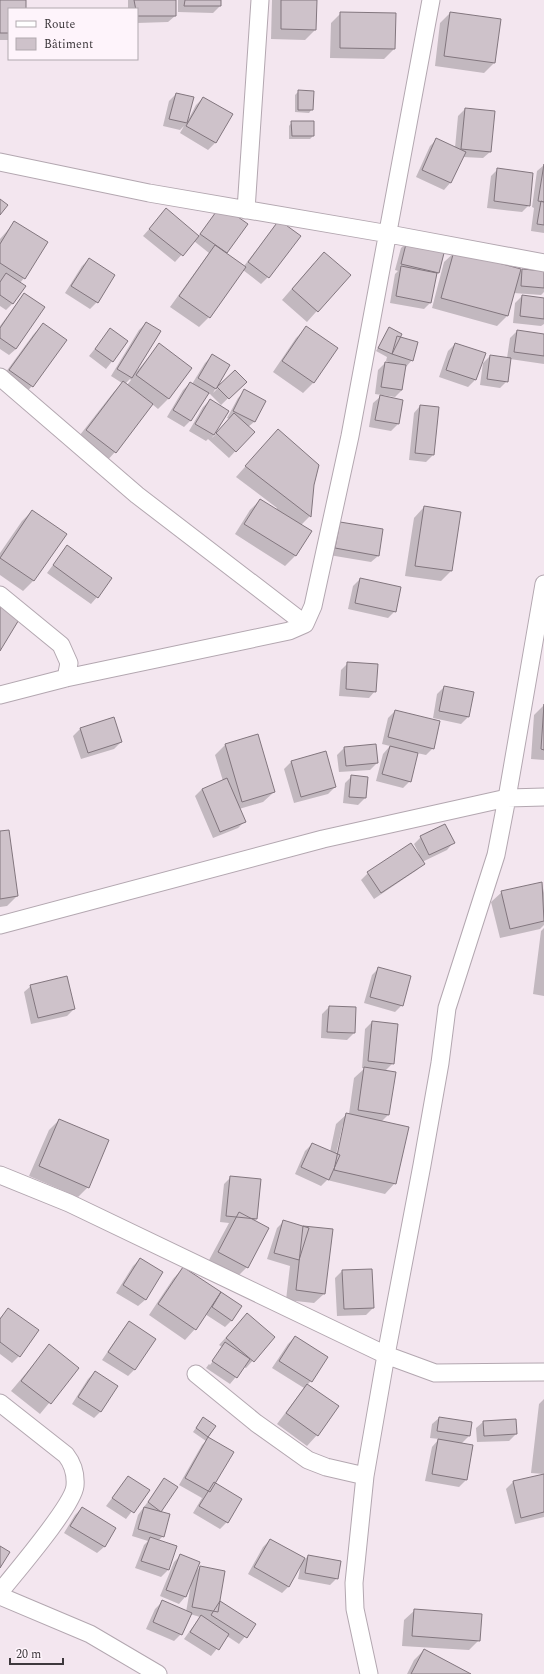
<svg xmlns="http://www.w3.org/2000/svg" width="544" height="1674" font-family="Spectral,serif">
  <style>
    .shadow { fill: #0003; fill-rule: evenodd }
    .building { fill: #cec2ca; stroke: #82767e }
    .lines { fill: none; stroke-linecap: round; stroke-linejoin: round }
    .minor-casing { stroke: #b3a7b0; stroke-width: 19 }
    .minor { stroke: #fff; stroke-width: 17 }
  </style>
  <rect width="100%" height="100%" fill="#f3e6ef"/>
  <!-- shadow -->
  <path class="shadow" d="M0 0H25V9H9V40H0Z
    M128 0H175V16L168 22 137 23V9H128Z
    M178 0H220V6L213 13 178 12Z
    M272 0H316L315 30 305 40 271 39Z
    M341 13 394 49 384 59 330 58 331 23Z
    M450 13 494 63 484 73 435 66 440 23Z
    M299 91 312 109 309 113 295 112V95Z
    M176 94 188 120 196 105 203 98 232 114 215 143 208 150 180 133 184 126 180 130 163 126 169 101Z
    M465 109 490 152 483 158 463 157 450 183 444 190 416 177 430 146 437 139 455 148 458 116Z
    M292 122 313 136 310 139H289V126Z
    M544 165V233L531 231 534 208 532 207 537 171Z
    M498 169 529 205 522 212 487 208 491 176Z
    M222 207 246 225 225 253 244 266 279 221 268 277 261 284 243 270 209 317 199 327 170 307 209 253 194 241 175 262 143 236 166 210 198 236Z
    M15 222 24 278 20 283 13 303 6 310 0 306V239Z
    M408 241 438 273 435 276 431 302 424 309 390 303 395 274 398 271 395 270 401 248Z
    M455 252 519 274 522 270 544 272V292L541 295 514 293 507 316 497 326 432 308 444 262Z
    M89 259 97 302 90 309 65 293 82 266Z
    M314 263 349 275 307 322 282 300Z
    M24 294 16 349 9 355 0 349V326Z
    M522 296 544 299V324L541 326 513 323 515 303Z
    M146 323 136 370 137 371 159 345 191 368 168 399 158 409 152 404 115 452 105 463 76 440 113 393 122 383 111 376 139 330ZM130 379 131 380 127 385 125 384Z
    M43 324 65 340 32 386 22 397 0 380 33 335Z
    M306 328 313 383 303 393 273 372 296 338Z
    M389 328 399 338 412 360 405 368 402 390 395 397 375 394 378 370 385 363H391L386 361 387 357 376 351Z
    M110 330 127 342 106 369 89 356Z
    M517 331 544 335V364L510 359 507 381 500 388 480 385 483 363 490 356 507 358 510 338Z
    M455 344 475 380 468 387 439 377 448 351Z
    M212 356 229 365 213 393 235 371 245 382 221 405 210 394H207L191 420 184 427 167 417 183 390 190 383 192 384 205 363Z
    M245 391 265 401 254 422 248 427 253 432 229 458 208 439 206 441 189 431 203 407 210 400 228 411 212 438 230 419 227 418 238 398Z
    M380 397 398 424 391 431 369 427 373 403Z
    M420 406 438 408 433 455 426 462 409 460 414 413Z
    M278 430 313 485 310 516 301 525 311 531 295 556 285 566 235 534 250 510 260 500 276 510 277 508 236 477Z
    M424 507 460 513 451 571 441 581 405 576 414 518Z
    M32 511 65 535 33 581 23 591 0 575V553L22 521Z
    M340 523 378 556 371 562 329 555 333 530Z
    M67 546 97 597 91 604 47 573Z
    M360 579 395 611 388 618 348 609 353 586Z
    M348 663 375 691 369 698 339 696 341 670Z
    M444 687 468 717 461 724 433 718 437 694Z
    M544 705V760L531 759 534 715Z
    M395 711 433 748 426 755 417 753 410 781 403 788 376 781 383 754 390 746 382 744 388 718Z
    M80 729 121 742 114 749 81 759 73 736Z
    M225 745 274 792 263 802 239 809 245 821 238 828 213 838 195 796 202 789 223 781 215 755Z
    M344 748 377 763 370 770 339 772 337 755Z
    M325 752 335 787 328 794 294 803 284 769 291 762Z
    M352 776 365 798 358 805 343 803 345 783Z
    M445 825 453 843 447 850 422 862 423 863 417 870 374 899 361 880 368 873 419 854 414 844 421 837Z
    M0 832 17 896 7 906 0 907Z
    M542 883 544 893V925L540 929 500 938 491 902 502 892Z
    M544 928V996L533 994 541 931Z
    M379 968 402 1005 395 1012 364 1003 372 975Z
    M31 986 74 1009 67 1016 31 1024 24 992Z
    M329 1007 354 1033 347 1040 321 1038 322 1014Z
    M372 1022 393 1063 385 1071 389 1114 381 1122 395 1183 385 1194 327 1180 321 1186 295 1174 305 1151 312 1144 330 1152 336 1124 347 1114H349L354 1078 365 1068H362L365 1029ZM343 1124H345L337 1159H335Z
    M59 1120 88 1187 78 1197 29 1176 49 1130Z
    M231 1177 256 1219 254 1221 247 1267 237 1277 208 1262 229 1223 220 1222 224 1184Z
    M284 1221 325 1293 314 1303 286 1300 290 1266 267 1259 277 1228Z
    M140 1259 162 1273 145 1300 138 1306 116 1293 133 1266Z
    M183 1268 221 1293 232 1320 225 1327 205 1314 195 1329 185 1340 149 1315 173 1279Z
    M342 1271 373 1308 366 1315 337 1316 335 1278Z
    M8 1310 19 1356 12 1363 0 1354V1318Z
    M247 1314 274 1337 246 1368 244 1367 230 1384 206 1368 209 1364 210 1365 221 1350H219L222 1347 219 1345Z
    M129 1322 134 1370 128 1376 102 1360 123 1329Z
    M295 1337 311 1381 307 1385 317 1435 307 1446 277 1424 304 1388 272 1368 288 1344Z
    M49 1346 78 1368 40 1414 11 1391Z
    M95 1372 101 1411 94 1418 72 1404 88 1379Z
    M544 1399V1474L531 1473 539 1404Z
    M439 1418 469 1436 461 1444 472 1446 466 1480 459 1487 425 1481 432 1447 439 1439 430 1438 432 1424Z
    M200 1422 215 1426 207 1438H208L214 1483 227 1522 220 1529 193 1513 202 1498 179 1485 202 1445 206 1441 193 1432Z
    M483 1422 516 1434 509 1441 477 1442 476 1428Z
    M544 1476V1517L515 1524 506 1489 513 1482Z
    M128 1477 148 1490 126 1519 106 1506Z
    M164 1480 159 1512 163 1536 158 1541 176 1547 168 1570 161 1577 135 1568 144 1545 148 1541 132 1536 138 1515Z
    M82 1508 115 1529 104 1547 97 1553 64 1533 75 1515Z
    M270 1540 302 1562 308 1556 337 1578 330 1585 298 1579 301 1564 289 1586 282 1593 248 1574 263 1547Z
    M181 1555 195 1572 200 1567 219 1601 255 1624 239 1644 227 1636 211 1656 184 1639 200 1617 190 1614 181 1634 174 1641 146 1629 155 1609 162 1602 186 1612 191 1584 185 1597 179 1604 160 1596 174 1562Z
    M415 1610 479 1640 469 1650 402 1646 404 1620Z
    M424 1650 469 1674H407L414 1660Z"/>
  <!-- building -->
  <path class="building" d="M0 0H26V9H9V33H0Z
    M134 0H176V16H137Z
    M185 0H221V6H184Z
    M281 0H317L316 30 281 29Z
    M340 12 396 13 395 49 340 48Z
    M450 12 501 19 495 63 444 56Z
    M298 90 314 91 313 110H298Z
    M176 93 194 97 187 123 169 119Z
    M203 97 233 114 216 143 186 126Z
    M465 108 495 111 491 152 461 149Z
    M291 121H314V136H292Z
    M436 138 466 152 451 183 422 170Z
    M544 164V202L538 201Z
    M497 168 533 173 530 206 494 201Z
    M0 199 8 205 0 215Z
    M541 201 544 202V225L537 224Z
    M221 205 248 224 227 253 200 234Z
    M166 208 199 236 183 256 149 229Z
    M279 220 301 236 269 278 248 262Z
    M14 221 48 242 25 279 0 263V244Z
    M407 240 445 249 439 273 401 264Z
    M215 245 246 267 210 318 179 296Z
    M454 251 521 269 508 316 441 298Z
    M324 252 351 275 318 312 292 289Z
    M89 258 115 275 98 303 71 286Z
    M401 266 437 273 431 303 396 296Z
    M522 269 544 271V288L521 286Z
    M6 273 26 286 13 304 0 295V282Z
    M24 293 45 307 16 349 0 338V328Z
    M522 295 544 298V319L520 316Z
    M146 322 161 331 132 378 117 369Z
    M43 323 67 340 33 387 9 370Z
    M306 326 338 348 314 383 282 361Z
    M389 327 402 334 392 354 378 348Z
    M110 328 128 341 113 362 95 349Z
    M517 330 544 334V356L514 352Z
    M397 336 418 342 413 361 392 354Z
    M159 343 192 368 169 399 136 375Z
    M455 343 486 353 476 380 446 370Z
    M212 354 230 365 216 389 198 378Z
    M490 355 511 358 508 382 487 379Z
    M385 362 406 365 402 390 381 387Z
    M235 370 247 382 229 399 217 387Z
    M123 381 153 404 116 453 86 430Z
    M190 382 209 393 191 421 173 410Z
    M244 389 266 401 255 422 233 411Z
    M380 395 403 400 399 424 375 420Z
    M210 399 229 411 214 435 195 424Z
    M420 405 439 407 434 455 415 453Z
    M234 413 255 432 236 452 216 433Z
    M278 429 319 465 314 485 311 517 245 466Z
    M260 499 312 531 296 556 244 524Z
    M424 506 461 512 452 571 415 566Z
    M32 510 67 534 34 581 0 558Z
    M340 522 383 529 379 556 335 548Z
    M67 545 112 578 98 598 53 565Z
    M360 578 401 587 396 612 355 603Z
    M0 599 23 613 0 651Z
    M347 662 378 664 376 692 346 689Z
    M444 686 474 692 469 717 439 711Z
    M544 704V750L541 749Z
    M395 710 440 721 434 749 388 737Z
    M114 717 122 742 88 753 80 728Z
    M258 734 275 792 242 802 225 744Z
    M376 744 378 763 346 766 344 747Z
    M390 746 418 753 411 782 382 774Z
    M326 751 336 787 301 797 291 761Z
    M351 775 368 777 366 798 349 797Z
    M227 778 246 822 220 832 202 789Z
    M445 824 455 843 429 855 420 836Z
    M9 830 18 896 0 899V831Z
    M411 843 425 864 381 893 367 872Z
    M542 882 544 921 510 929 501 891Z
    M378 967 411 976 403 1006 370 997Z
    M67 976 75 1009 38 1018 30 985Z
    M329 1006 356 1007 355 1033 327 1032Z
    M372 1021 398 1024 394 1064 368 1061Z
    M364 1067 396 1072 389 1115 358 1110Z
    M346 1113 409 1127 396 1184 334 1170Z
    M59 1119 109 1140 89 1188 39 1166Z
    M312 1143 340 1155 329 1180 301 1167Z
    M230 1176 261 1179 257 1219 226 1216Z
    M239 1212 269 1228 248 1268 218 1252Z
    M283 1220 309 1228 299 1260 274 1253Z
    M303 1226 333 1229 325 1294 296 1290Z
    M140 1258 163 1272 146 1300 123 1285Z
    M183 1267 221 1292 196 1330 158 1304Z
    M372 1269 374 1308 344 1309 342 1270Z
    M221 1292 242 1306 232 1321 212 1307Z
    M8 1308 39 1330 20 1357 0 1342V1319Z
    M247 1313 275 1337 254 1362 226 1338Z
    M129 1321 156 1339 135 1370 108 1352Z
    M295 1336 328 1357 312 1382 279 1361Z
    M225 1342 250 1359 237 1378 212 1361Z
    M49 1344 79 1368 51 1404 21 1381Z
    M95 1371 118 1386 101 1412 78 1397Z
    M307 1384 339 1406 318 1436 286 1413Z
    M203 1417 216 1426 208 1437 196 1428Z
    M439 1417 472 1422 470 1436 437 1431Z
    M516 1419 517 1434 484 1436 483 1421Z
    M208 1437 234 1452 210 1492 185 1478Z
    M438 1439 473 1445 467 1480 432 1474Z
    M544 1474V1512L521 1518 513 1481Z
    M128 1476 150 1490 134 1513 112 1498Z
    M164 1478 178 1487 161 1512 148 1502Z
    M214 1482 242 1499 228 1523 199 1506Z
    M82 1507 116 1528 105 1547 70 1526Z
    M144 1507 170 1514 164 1537 138 1529Z
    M150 1537 177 1546 169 1570 141 1561Z
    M270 1539 305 1558 289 1587 254 1567Z
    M0 1546 10 1552 0 1568Z
    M180 1554 200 1562 186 1597 166 1590Z
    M308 1555 341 1561 338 1579 305 1573Z
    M200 1566 225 1571 218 1612 192 1607Z
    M162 1600 192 1613 182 1635 153 1622Z
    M220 1601 256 1624 247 1638 211 1615Z
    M414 1609 482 1614 480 1641 412 1636Z
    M201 1615 229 1634 219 1650 190 1632Z
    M424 1649 471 1674H411Z"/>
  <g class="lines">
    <!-- minor casing -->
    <g class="minor-casing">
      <path id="minor" d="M0 162 149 193 389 234 544 263
        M246 210 260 0
        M0 377 137 495 305 624
        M0 595 61 645 69 663 66 678
        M0 695 66 678 289 631 305 624 313 606 350 436 431 0
        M0 925 323 839 507 798 544 797
        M0 1175 69 1203 386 1355 435 1373 544 1372
        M196 1374 256 1423 308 1460 326 1467 365 1476
        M0 1403 66 1455C73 1464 76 1474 75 1486 73 1506 15 1573 0 1592
        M0 1596 90 1634 158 1674
        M369 1674 355 1609 354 1583 365 1476 386 1355 422 1165 440 1063 447 1008 496 855 507 798 544 584"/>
    </g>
    <!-- minor -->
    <use href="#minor" class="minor"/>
  </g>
  <!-- legend -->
  <rect x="8" y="8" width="130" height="52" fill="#fef4fb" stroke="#b1a9af"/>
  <rect x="16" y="21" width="20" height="6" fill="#ffffff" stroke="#b1a9af"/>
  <text x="44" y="28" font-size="12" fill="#3d383c">Route</text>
  <rect x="16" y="38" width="20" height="12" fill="#cec2ca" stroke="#b1a9af"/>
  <text x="44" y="48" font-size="12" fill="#3d383c">Bâtiment</text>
  <!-- scale -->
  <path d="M10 1658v6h53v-6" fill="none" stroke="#3d383c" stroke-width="2"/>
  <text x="16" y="1658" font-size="12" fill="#3d383c" stroke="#fef4fb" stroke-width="3" paint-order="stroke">20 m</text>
</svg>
